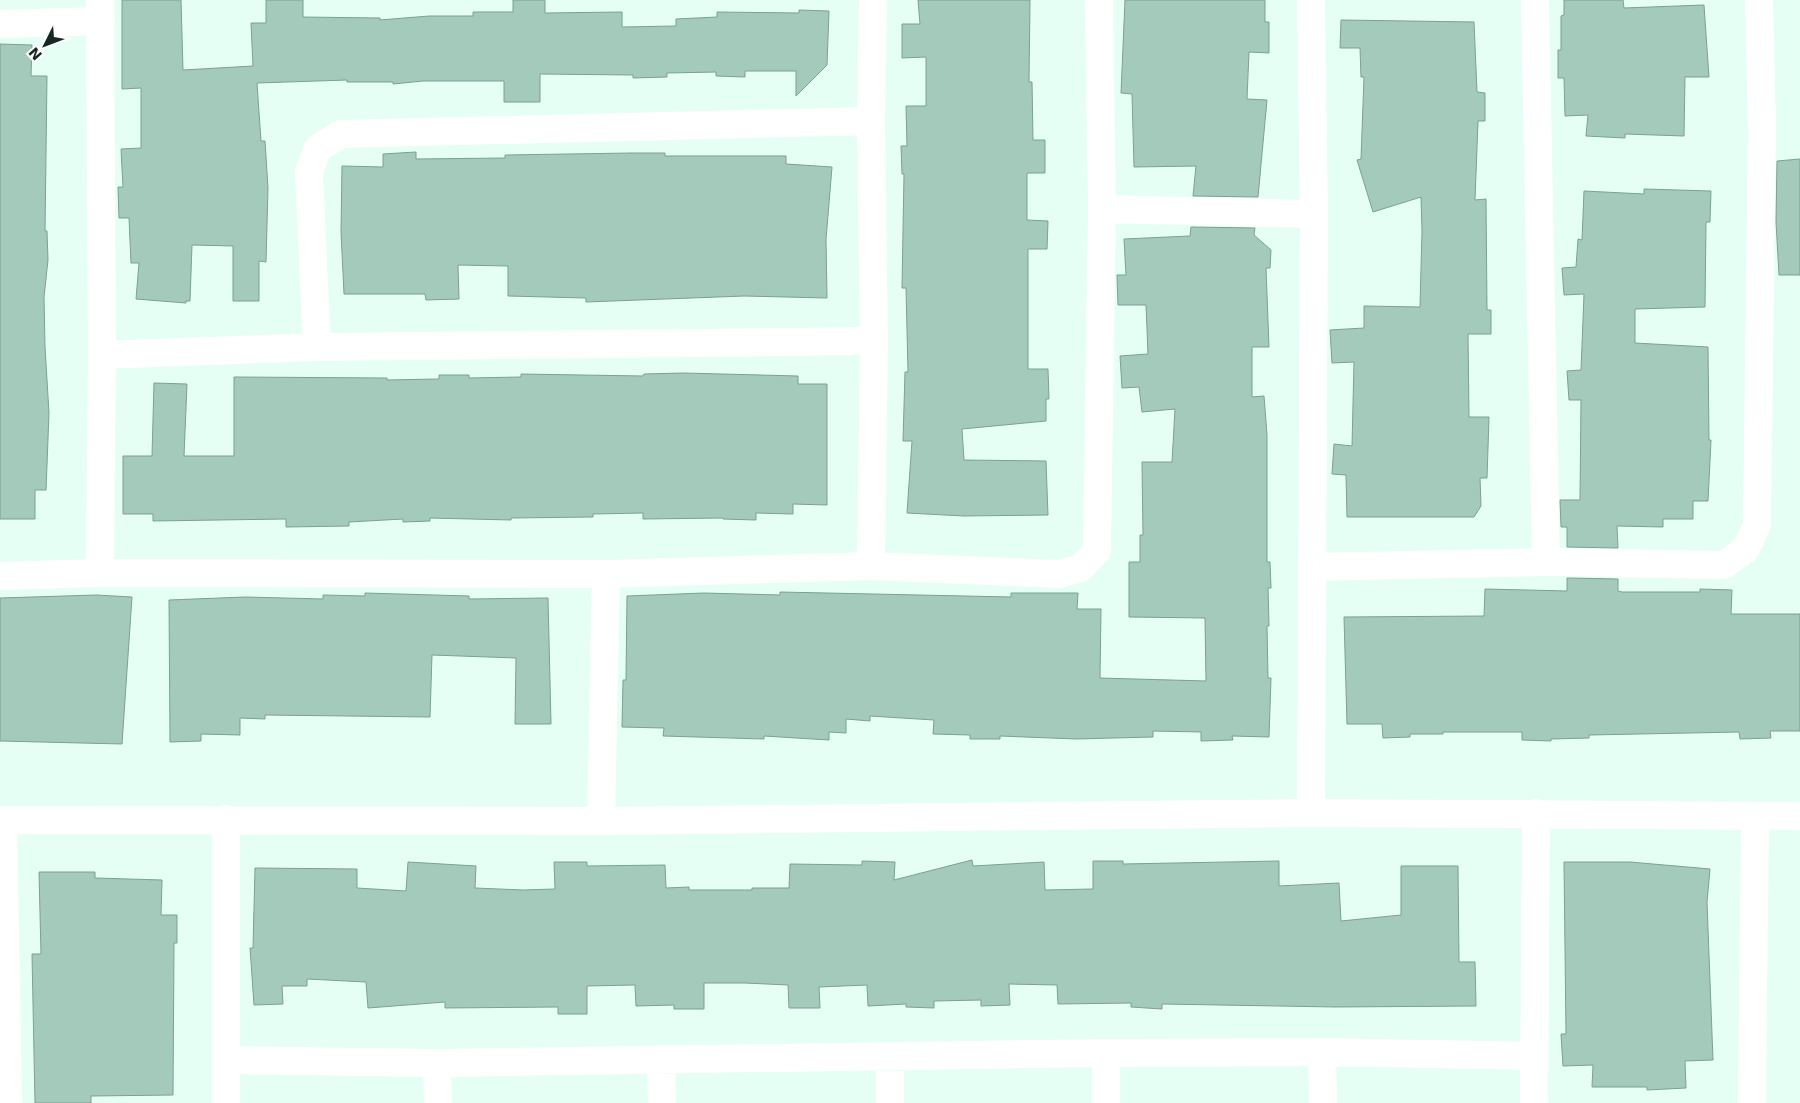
<svg xmlns="http://www.w3.org/2000/svg" width="1800" height="1103" font-family="'DejaVu Sans',sans-serif">
  <style>
    .building { fill: #a4cabb; stroke: #79a293 }
    .lines { fill: none; stroke-linecap: round; stroke-linejoin: round }
    .minor { stroke: #fff; stroke-width: 28 }
  </style>
  <rect width="100%" height="100%" fill="#e5fff4"/>
  <!-- building -->
  <path class="building" d="M122 0H181L183 70 253 66 251 23H266V0H303V17L380 18V20L429 16H473V12H513V0H545V13L622 12V27L676 26V19L717 17V12L799 13V10L829 11 827 65 796 96V71H745V77L716 76V72L667 73V77L633 78V75L540 74V102H504V81H423L393 84V82H347V80L257 83 261 141H265L268 188 266 262 259 261V301H233V246L192 245 190 301H186V303L136 299 139 263H131L129 218H119L118 187H123L121 149 141 148V88L122 89Z
    M918 0H1030L1029 82H1032L1033 140H1045V173H1027V220L1048 221 1047 249H1028V369H1048L1049 399H1046V421L962 429 964 460 1046 461 1048 515 964 516 907 513 912 441H903L905 372H908L906 288H902L904 174H902L901 146H907L906 106H926V57L902 58V24H920Z
    M1125 0H1265V22H1269V53L1249 52 1247 99 1267 100 1258 197 1193 196 1196 166 1134 167 1132 94 1121 93Z
    M1564 0H1623L1624 8 1704 5 1709 77H1685L1684 136 1625 134V138L1586 136 1588 115 1565 116 1564 78H1558V50H1561V16L1564 15Z
    M1341 20 1474 22 1477 92 1485 93V121H1478L1475 200 1486 199 1487 310H1491V334H1468L1469 417H1489L1487 478H1480L1481 506 1474 517H1347L1346 475 1332 474 1334 444 1352 446 1354 362 1332 363 1330 330 1364 328V306L1420 307 1422 231 1421 197 1373 212 1357 160 1361 159 1364 77H1361L1360 48H1340Z
    M0 44 32 45 31 76H47L45 231H47L48 260 44 297 45 347 49 413 46 490H35V519H0Z
    M416 152V159L505 158V155L631 153H665V156H786V164L832 167 826 239 827 298 744 296 586 302V298L508 296V266L458 265 459 299 426 300 425 294H344L341 232 342 166 383 167V154Z
    M1800 159V275H1779L1776 222 1777 161Z
    M1644 189 1711 191 1710 222H1706L1705 307 1635 309V343L1708 347 1709 440H1711L1708 501H1693V519H1663V527L1617 526 1618 548 1567 547V527H1561L1560 500H1580L1581 400H1569L1567 371 1581 370 1584 294 1564 295 1562 268 1576 267 1578 239 1582 240 1584 191 1644 194Z
    M1191 227 1255 228 1254 235 1271 250 1270 268H1266L1269 347H1252V397L1264 396 1267 435V562H1270L1271 588H1268L1269 626H1267L1268 678H1271L1269 737 1232 736 1233 740 1201 741V732L1153 731V737L1076 739 1000 736V739H970V735L933 734 934 720 870 716V721L846 719V733L829 732V740L764 736V739L663 736 664 728 622 727 623 680H626L627 596 704 593 780 595V592L1011 597V593H1078L1077 609H1101L1100 678 1206 681 1205 618 1129 617V562H1140V535H1143L1142 462H1172L1175 409 1142 412 1139 387 1122 388 1120 356 1148 354 1146 305H1118L1117 275H1126L1124 239 1190 236Z
    M684 373 798 376V384H827V505L793 504V514L756 513V520L723 519V518L643 519V513L593 514V517L511 518V520L430 518V521L403 522V519L349 522V526L286 527V519L153 521V514H123V456H152L154 383 187 384 184 456H234V377L387 378V380L439 379V375H469V378L521 377V374L643 376 644 374Z
    M1567 578 1618 579V591L1622 592H1700V589L1732 590 1731 614H1800V731H1770L1771 738 1740 739 1739 732 1589 735V738L1551 739V741L1522 740V732H1443V734H1410V737L1383 738 1382 724H1347L1344 617 1484 616 1485 589 1567 591Z
    M365 593 469 596V599L548 598 551 724H515L516 658 432 655 430 717 265 715V719L240 718V735L201 734V741L170 742 169 600 245 597 323 599V595L365 596Z
    M96 595 132 597 122 744 0 741V598Z
    M972 860 973 866 1044 862 1045 890 1093 889V861H1123V864L1279 861V886L1339 883 1341 921 1401 915V866H1458L1459 962H1475L1476 1006 1335 1007 1162 1004V1009L1131 1007V1003L1058 1004 1057 985 1009 984 1010 1005 981 1006V1000L934 1001V1008L906 1007V1004L868 1006 867 985 819 987 820 1008H789L788 985 745 983H704V1009H674V1005L636 1006 635 985 587 986V1014H558V1007L445 1008V1002L368 1008 366 982 307 979V986H282L283 1004 254 1005 250 948H253L255 868 357 869V888L406 891 408 862 476 866 475 888 523 890 555 889 554 862H587V866L665 865 666 888 689 887V890H752V888H789L790 864 862 865V861L895 862 894 880Z
    M1564 862H1630L1710 869 1707 902 1713 1060 1685 1061 1686 1088 1647 1090V1087H1592L1593 1065 1563 1066 1561 1034H1566Z
    M39 872H95V878L162 880 161 915H177V943H174L173 1095 91 1096V1103H35L32 954H41Z"/>
  <g class="lines">
    <!-- minor -->
    <path class="minor" d="M1311 0 1314 214 1311 813
      M1535 0 1546 562
      M0 24 101 21
      M1102 209 1314 214
      M317 347 309 173 318 148 341 134 871 121
      M102 355 317 347 874 341
      M871 566 874 341 871 121 873 0
      M1312 567 1546 562 1724 565 1746 549 1757 525 1762 127 1759 0
      M100 573 102 355 100 0
      M0 576 100 573 606 574 871 566 1059 574 1081 568 1097 551 1102 209 1099 0
      M0 820 601 821 1311 813 1800 816
      M3 820 8 1103
      M601 821 606 574
      M1322 1052 1323 1103
      M661 1059 662 1103
      M226 1060 437 1063 1106 1053 1322 1052 1533 1056
      M437 1063 438 1103
      M226 1103V819
      M890 1103V1057
      M1106 1103V1053
      M1534 1103 1536 813
      M1752 1103 1755 817"/>
  </g>
  <!-- north arrow -->
  <g transform="translate(45 45) rotate(228)" stroke="#ffffff" stroke-width="4" paint-order="stroke">
  <path d="M0-4L9 19L0 12L-9 19Z" fill="#162721"/>
  <text y="-8" font-size="14" font-weight="bold" text-anchor="middle" fill="#162721">N</text>
  </g>
</svg>
